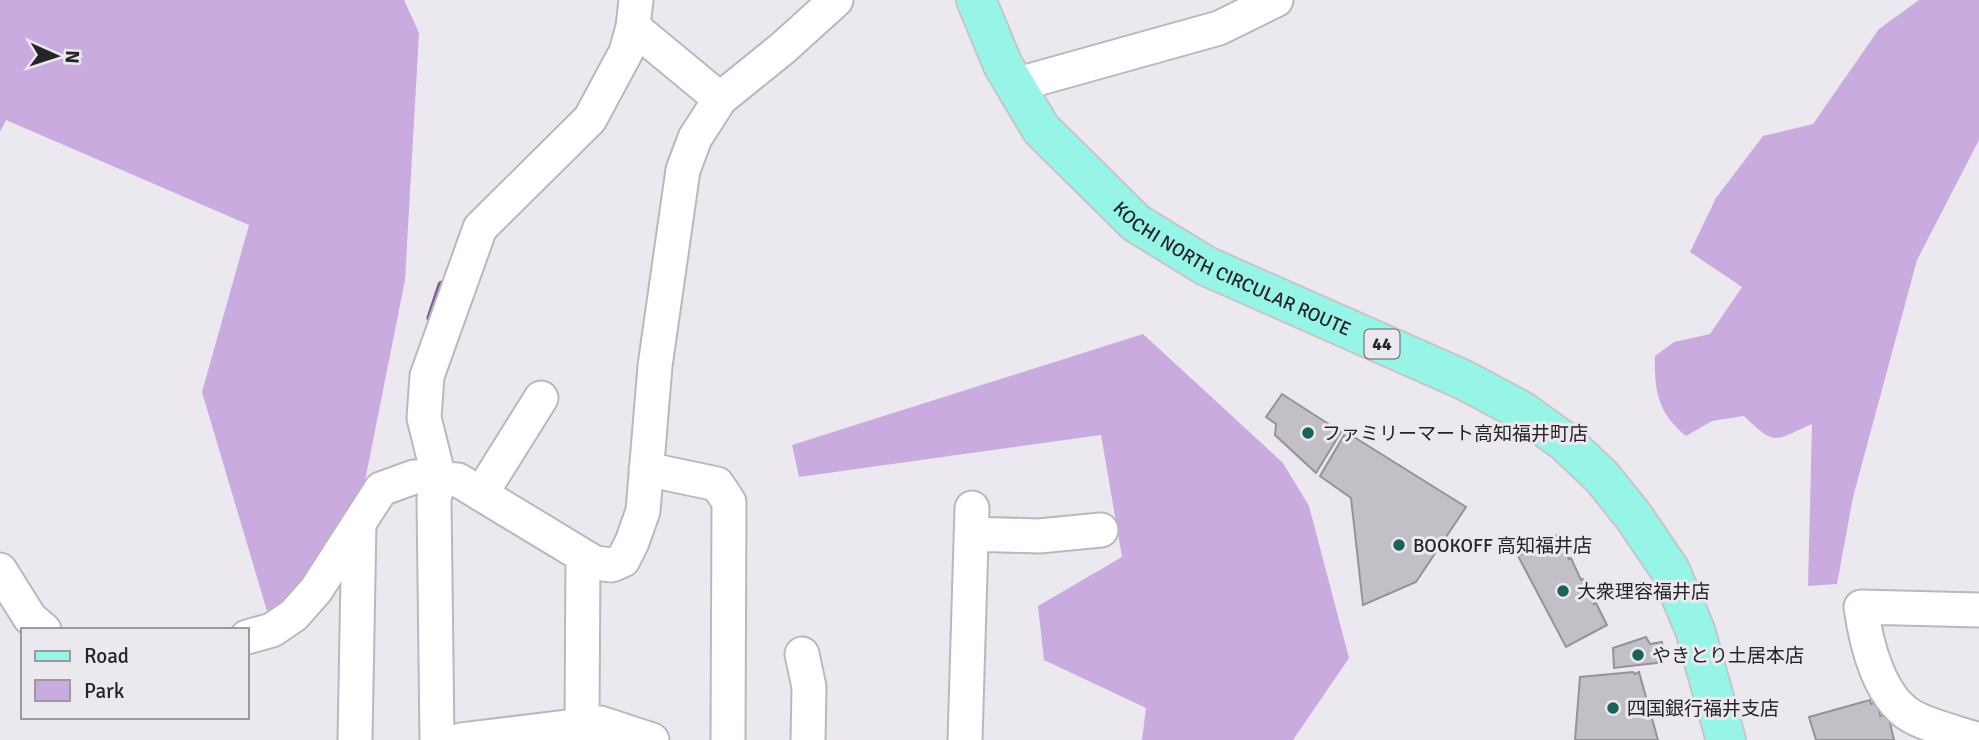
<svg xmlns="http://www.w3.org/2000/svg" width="1979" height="740" font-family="Signika,'Noto Sans JP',sans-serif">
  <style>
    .green { fill: #caabe0 }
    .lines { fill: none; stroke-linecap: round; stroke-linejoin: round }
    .stream { stroke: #7e5e93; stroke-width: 9 }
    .building { fill: #c3bfc6; stroke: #969299; stroke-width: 2 }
    .street-casing { stroke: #bbb7be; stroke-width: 37 }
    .primary-casing { stroke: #c7c6c7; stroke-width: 42 }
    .street { stroke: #fff; stroke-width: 33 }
    .primary { stroke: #97f5e7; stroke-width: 38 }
    .poi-dot { fill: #1b6359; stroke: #ece8ef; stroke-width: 2.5 }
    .labels { text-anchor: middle; stroke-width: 6; stroke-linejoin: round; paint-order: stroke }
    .shield { fill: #ece8ef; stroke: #615f63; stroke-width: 2 }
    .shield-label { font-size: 18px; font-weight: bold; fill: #262427 }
    .street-label { font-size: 19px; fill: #262427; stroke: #ece8ef }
    .poi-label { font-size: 19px; fill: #262427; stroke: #ece8ef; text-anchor: start }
  </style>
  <rect width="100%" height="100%" fill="#ece8ef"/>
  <!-- green -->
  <path class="green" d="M0 0H404L419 33 405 280 360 506 311 584 267 611 202 392 249 225 6 120 0 132Z
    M1919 0H1979V140L1917 260 1853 497 1837 584 1808 586 1812 424C1774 440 1777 448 1744 416L1712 421 1686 436C1658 413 1654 391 1655 356L1674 342 1710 334 1742 287 1690 252 1716 198 1763 136 1813 124 1879 29Z
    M1143 334 1283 463 1309 506 1349 658 1293 740H1142L1146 708 1044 660 1038 606 1122 557 1101 435 799 477 792 445Z"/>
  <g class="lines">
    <!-- stream -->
    <path class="stream" d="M431 318 442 285"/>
  </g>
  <!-- building -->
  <path class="building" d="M1282 394 1341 432 1316 473 1275 435 1276 424 1266 417Z
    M1346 432 1466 507 1416 582 1363 605 1351 498 1320 476Z
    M1559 534 1569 559 1571 558 1581 580 1583 579 1594 601V604L1596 603 1607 625 1566 647 1518 556Z
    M1646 637 1650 644 1662 642 1664 662 1614 668 1613 648Z
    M1633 672 1635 674 1639 672 1658 740H1575L1580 677Z
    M1870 700 1871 704 1878 702 1880 716 1888 714 1894 740H1816L1809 717Z"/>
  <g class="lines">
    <!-- street casing -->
    <g class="street-casing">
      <path id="street" d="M633 27 720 99
        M1015 85 1219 28 1276 0
        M646 469 717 484 729 502 728 740
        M481 494 541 398
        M971 534 1039 536 1101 530
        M0 570 30 618 44 630
        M247 637 272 630 294 615 316 590 381 489 414 477 458 480 595 563 612 565 623 560 632 542 643 511 655 366 683 170 695 138 720 99 783 48 836 0
        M802 654 809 687 808 740
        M582 724 583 557
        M355 740 359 523
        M437 740 434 499 439 478 424 418 427 376 480 228 590 119 626 52 633 27 636 0
        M461 740 600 723 652 740
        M965 740 972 508
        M1979 740C1958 733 1936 728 1917 719 1880 703 1866 644 1861 607L1979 610"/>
    </g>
    <!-- primary casing -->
    <g class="primary-casing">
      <g id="primary">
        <path id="s1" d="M976 0 1003 65 1041 129 1136 223 1206 266 1464 380 1522 411 1565 442 1602 477 1634 517 1670 570 1695 630 1726 740"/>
      </g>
    </g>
    <!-- street -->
    <use href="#street" class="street"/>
    <!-- primary -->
    <use href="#primary" class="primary"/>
  </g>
  <!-- markers -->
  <g class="poi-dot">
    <circle cx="1308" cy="433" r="7"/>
    <circle cx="1399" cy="545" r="7"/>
    <circle cx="1563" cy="591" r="7"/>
    <circle cx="1638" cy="655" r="7"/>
    <circle cx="1613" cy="708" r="7"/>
  </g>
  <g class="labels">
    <!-- shield labels -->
    <rect class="shield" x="1364.5" y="329.5" width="35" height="29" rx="5"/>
    <g class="shield-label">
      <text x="1382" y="350">44</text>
    </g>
    <!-- street labels -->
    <g class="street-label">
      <text dy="7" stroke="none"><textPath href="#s1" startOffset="385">KOCHI NORTH CIRCULAR ROUTE</textPath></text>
    </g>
    <!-- poi labels -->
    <g class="poi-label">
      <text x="1322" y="440">ファミリーマート高知福井町店</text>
      <text x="1413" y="552">BOOKOFF 高知福井店</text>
      <text x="1577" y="598">大衆理容福井店</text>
      <text x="1652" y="662">やきとり土居本店</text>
      <text x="1627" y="715">四国銀行福井支店</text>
    </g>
  </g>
  <!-- legend -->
  <rect x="21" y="628" width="228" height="91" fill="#ece8ef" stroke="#9d9a9f" stroke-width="2"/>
  <rect x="35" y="651" width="35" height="10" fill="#97f5e7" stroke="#9d9a9f" stroke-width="2"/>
  <text x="84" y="663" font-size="21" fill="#262427">Road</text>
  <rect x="35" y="680" width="35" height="21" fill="#caabe0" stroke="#9d9a9f" stroke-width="2"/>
  <text x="84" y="698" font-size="21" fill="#262427">Park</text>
  <!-- north arrow -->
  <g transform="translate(56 56) rotate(93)" stroke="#ece8ef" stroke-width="5" paint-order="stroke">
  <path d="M0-5L12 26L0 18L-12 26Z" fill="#262427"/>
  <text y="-10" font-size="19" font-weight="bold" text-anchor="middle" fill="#262427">N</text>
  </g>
</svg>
